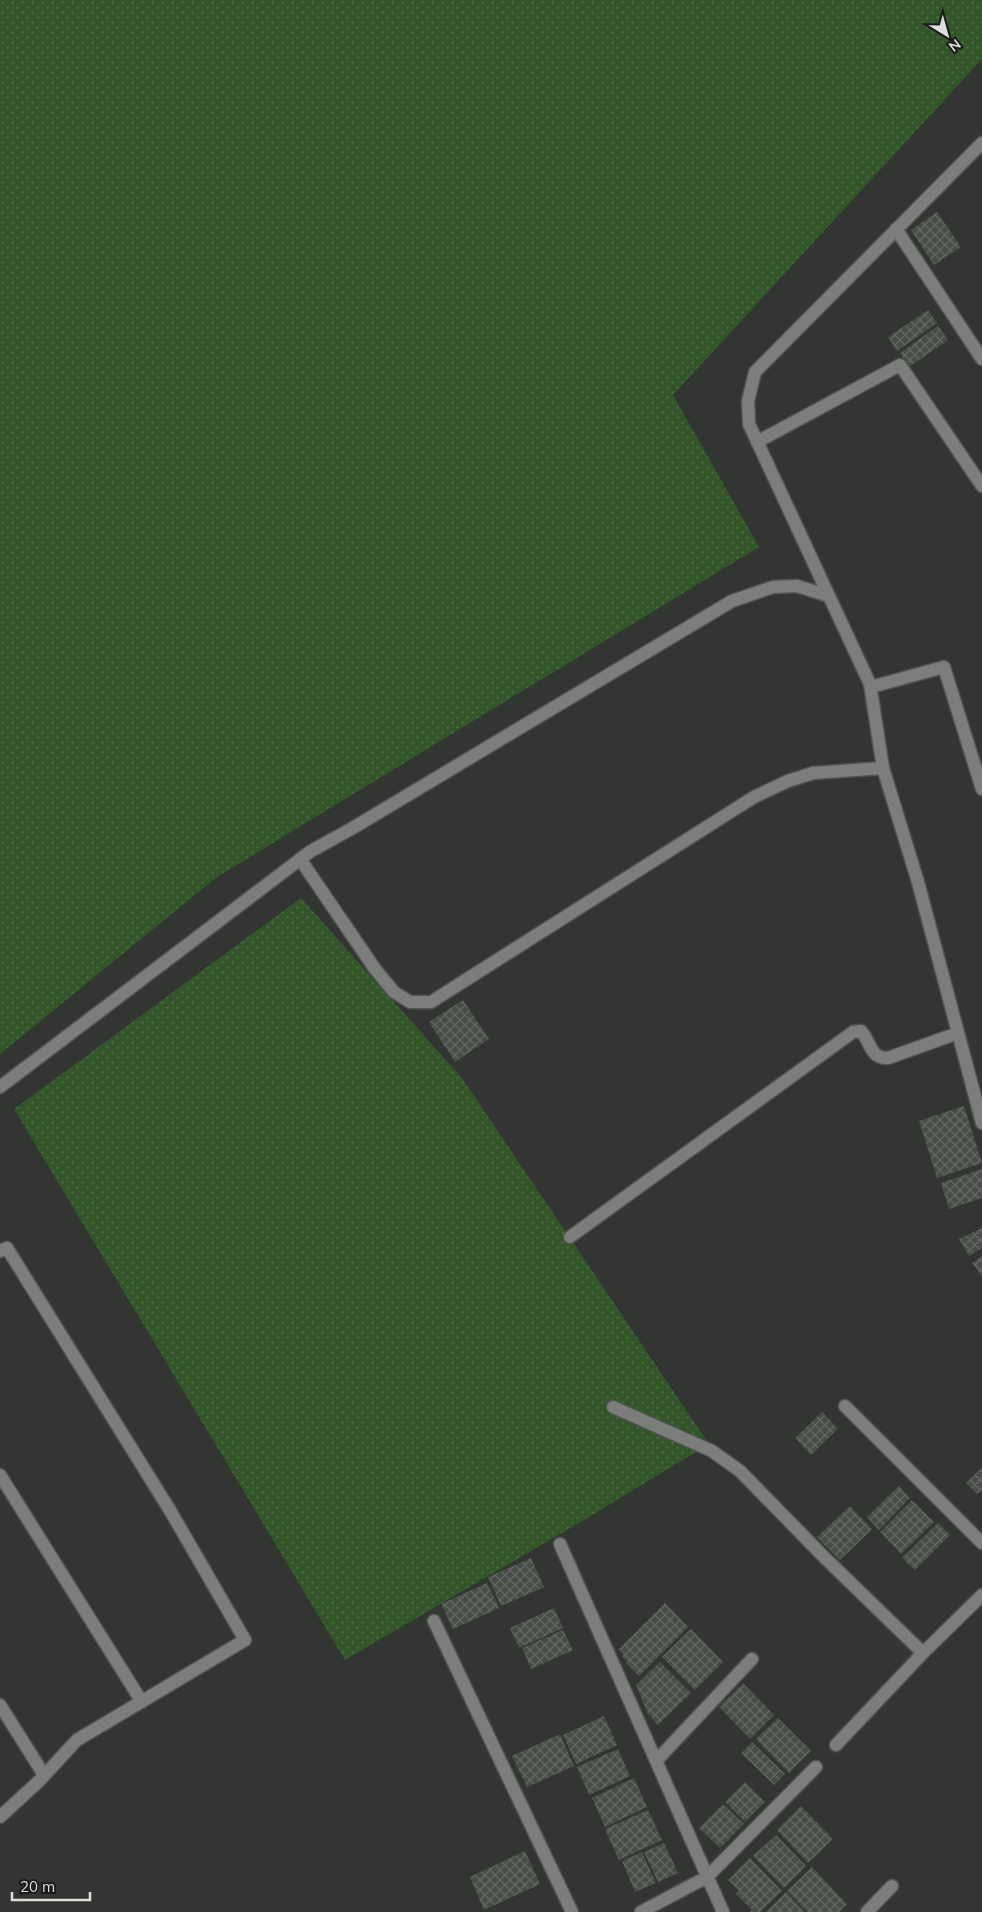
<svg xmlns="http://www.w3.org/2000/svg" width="982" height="1912" font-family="Mulish,sans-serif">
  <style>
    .grass { fill: url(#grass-dots) }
    .building { fill: url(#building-cross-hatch) }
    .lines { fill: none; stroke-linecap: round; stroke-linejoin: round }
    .minor-casing { stroke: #515450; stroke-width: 15 }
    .minor { stroke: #7c7e7c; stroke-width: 12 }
  </style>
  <defs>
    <pattern id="grass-dots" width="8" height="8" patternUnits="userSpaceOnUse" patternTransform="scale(1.25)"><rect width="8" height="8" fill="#325629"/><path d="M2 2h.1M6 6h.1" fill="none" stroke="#4f6e47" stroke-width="1.8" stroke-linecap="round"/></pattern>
    <pattern id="building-cross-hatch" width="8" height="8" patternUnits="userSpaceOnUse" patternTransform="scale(1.25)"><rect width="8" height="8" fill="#494d48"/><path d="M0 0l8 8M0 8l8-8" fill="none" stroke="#636662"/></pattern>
  </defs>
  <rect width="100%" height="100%" fill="#323531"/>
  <!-- grass -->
  <path class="grass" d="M0 0H982V59L673 395 759 547 217 877 0 1054Z
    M301 898 462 1078 709 1444 584 1520 345 1660 14 1109Z"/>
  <!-- building -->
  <path class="building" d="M937 212 961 247 934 265 911 230Z
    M928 310 937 323 897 351 888 337Z
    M938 326 948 340 909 367 900 353Z
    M463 1000 489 1039 455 1062 429 1022Z
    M964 1106 982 1163 937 1178 919 1121Z
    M982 1169V1198L949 1209 941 1183Z
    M982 1228V1248L969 1256 959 1239Z
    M982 1256V1276L972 1263Z
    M822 1412 838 1429 811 1455 795 1438Z
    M982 1468V1490L977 1494 966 1483Z
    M899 1486 910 1498 879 1530 867 1517Z
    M912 1500 934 1522 901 1554 880 1532Z
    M850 1506 872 1529 840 1560 817 1537Z
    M938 1523 950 1535 915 1570 902 1558Z
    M531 1558 544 1587 501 1606 488 1577Z
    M487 1583 499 1608 453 1629 441 1604Z
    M665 1603 688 1627 639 1676 626 1663 628 1662 622 1656 624 1654 619 1649Z
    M554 1608 563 1628 519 1648 510 1628Z
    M691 1629 723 1662 695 1690 662 1657Z
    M563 1630 573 1650 531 1669 522 1648Z
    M660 1662 691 1693 658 1725 648 1714 636 1685Z
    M743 1683 774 1715 750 1739 719 1707Z
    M604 1716 617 1745 576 1764 563 1735Z
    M778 1718 811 1751 789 1773 756 1739Z
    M560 1734 574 1766 527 1787 512 1756Z
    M752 1742 785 1774 774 1785 741 1753Z
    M618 1749 630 1776 589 1795 577 1767Z
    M634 1778 647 1807 605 1827 592 1798Z
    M745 1782 765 1802 745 1822 725 1802Z
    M723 1804 744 1824 720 1848 699 1828Z
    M801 1806 833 1839 808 1863 777 1830Z
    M648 1810 662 1840 619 1860 605 1829Z
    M776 1835 806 1866 784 1888 753 1856Z
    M664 1843 678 1873 658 1882 644 1852Z
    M525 1851 540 1884 484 1910 470 1877Z
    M642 1852 656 1883 635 1892 622 1861Z
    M750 1858 782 1891 760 1912H750L752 1910 736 1894 739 1891 728 1880Z
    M812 1867 847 1904 839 1912H807L787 1891Z
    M786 1892 805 1912H766Z"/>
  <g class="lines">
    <!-- minor casing -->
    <g class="minor-casing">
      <path id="minor" d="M896 229 982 359
        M757 442 900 365 982 486
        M829 596 749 424 748 401 755 372 982 143
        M871 687 944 667 982 789
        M300 859 375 969 394 992 410 1002H431L754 797 788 781 813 773 883 768
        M0 1087 311 851 351 829 732 601 773 587 797 586 829 596 870 684 883 768 918 882 982 1123
        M570 1237 853 1032 861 1031C871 1042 870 1059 888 1058L958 1033
        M0 1251 7 1248 171 1512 245 1640 77 1740 39 1781 0 1817
        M845 1406 982 1543
        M613 1407 712 1451 740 1471 823 1556 923 1653
        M0 1475 142 1702
        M560 1544 723 1912
        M434 1621 572 1912
        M0 1705 44 1775
        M836 1745 923 1653 982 1595
        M656 1761 752 1659
        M641 1912 707 1877 816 1767
        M867 1912 892 1886"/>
    </g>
    <!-- minor -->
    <use href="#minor" class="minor"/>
  </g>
  <!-- north arrow -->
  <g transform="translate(947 35) rotate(143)" stroke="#1b1c1a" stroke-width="4" paint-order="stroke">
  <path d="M0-4L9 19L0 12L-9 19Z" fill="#dddfdc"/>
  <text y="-8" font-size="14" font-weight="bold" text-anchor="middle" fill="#dddfdc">N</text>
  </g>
  <!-- scale -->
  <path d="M12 1892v8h78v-8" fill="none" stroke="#dddfdc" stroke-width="2.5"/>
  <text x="20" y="1892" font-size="15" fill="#dddfdc" stroke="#1b1c1a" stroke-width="4" paint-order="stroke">20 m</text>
</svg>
